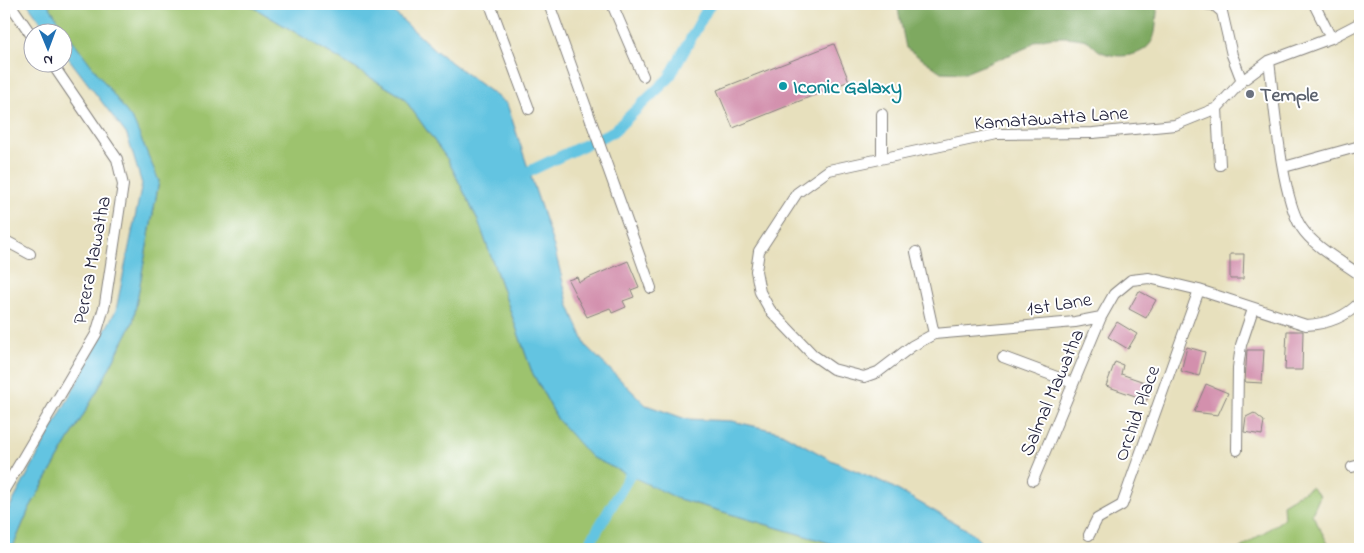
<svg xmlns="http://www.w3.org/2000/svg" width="1364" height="553" font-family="'Indie Flower',sans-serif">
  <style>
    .green { fill: #9dc36e; stroke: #607254 }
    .forest { fill: #7ea961; stroke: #50664e }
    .water { fill: #63c4e1; stroke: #42738e }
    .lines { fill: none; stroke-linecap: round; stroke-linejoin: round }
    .canal { stroke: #63c4e1; stroke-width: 11 }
    .building { fill: #d390ad }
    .street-casing { stroke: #84817c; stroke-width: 12 }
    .street { stroke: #fff; stroke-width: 10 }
    .culture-dot { fill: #0f9aa8; stroke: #fff; stroke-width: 2 }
    .worship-dot { fill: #6b7280; stroke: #fff; stroke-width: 2 }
    .labels { text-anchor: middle; stroke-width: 4; stroke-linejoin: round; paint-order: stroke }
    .culture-label { font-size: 20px; font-weight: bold; fill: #0d838f; stroke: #fff; text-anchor: start }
    .worship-label { font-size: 20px; font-weight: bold; fill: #5b616d; stroke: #fff; text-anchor: start }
    .street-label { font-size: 20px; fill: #22223b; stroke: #fff }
  </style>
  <rect width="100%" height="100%" fill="#fff"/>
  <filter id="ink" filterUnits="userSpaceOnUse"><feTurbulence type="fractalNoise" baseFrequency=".02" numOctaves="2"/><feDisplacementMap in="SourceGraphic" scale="10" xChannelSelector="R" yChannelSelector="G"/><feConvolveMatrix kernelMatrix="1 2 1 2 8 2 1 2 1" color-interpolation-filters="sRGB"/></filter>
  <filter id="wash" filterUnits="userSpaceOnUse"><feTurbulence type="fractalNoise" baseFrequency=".0096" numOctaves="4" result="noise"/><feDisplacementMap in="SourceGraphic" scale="20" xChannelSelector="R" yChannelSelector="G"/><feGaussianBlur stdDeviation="1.12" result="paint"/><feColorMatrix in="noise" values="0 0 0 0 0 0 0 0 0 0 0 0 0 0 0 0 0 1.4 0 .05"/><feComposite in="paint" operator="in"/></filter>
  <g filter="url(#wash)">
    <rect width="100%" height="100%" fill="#e7e0bd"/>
    <!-- green -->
    <path class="green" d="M48 4H248L403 97 448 160 478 220 532 372 558 420 679 499 850 549H12L29 509 100 386 133 322 159 181Z
      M1311 487 1320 496 1312 514 1331 549H1239L1284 519 1283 504Z"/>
    <!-- forest -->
    <path class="forest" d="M897 4H1157L1158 5C1156 15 1157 30 1153 39 1145 58 1113 60 1098 50 1094 47 1091 42 1086 40 1070 36 1039 34 1028 47L965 73 941 72 906 48Z"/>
    <!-- water -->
    <path class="water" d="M28 4H48L62 26 134 122 159 181 133 322 100 386 29 509 12 549H4V518L116 310 142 184 127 135 63 51 62 32H48Z
      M248 4H385L436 51 507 104 554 247 569 306 586 346 646 405 686 419 732 421 780 432 831 460 887 484 971 532 988 549H850L679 499 591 457 558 420 532 372 478 220 448 160 403 97Z"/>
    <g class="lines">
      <!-- canal -->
      <path class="canal" d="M515 178 614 131 669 78 710 4
        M586 549 630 475"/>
    </g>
    <g id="blocks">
      <!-- building -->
      <path class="building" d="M834 44 849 81 733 128 717 90Z
        M1230 254H1244L1243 279H1230Z
        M628 261 639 287 631 290 634 297 623 301 626 307 612 313 610 308 587 317 568 280 577 277 579 282Z
        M1139 291 1156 300 1146 318 1129 309Z
        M1117 322 1137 334 1128 349 1108 337Z
        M1287 331H1303L1302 370H1285Z
        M1187 347 1205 352 1199 376 1181 371Z
        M1247 350H1264L1262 383 1245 382Z
        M1115 362 1123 365 1121 374 1153 385 1147 400 1106 386Z
        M1206 384 1228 393 1218 415 1194 412Z
        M1254 413 1264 421 1262 435 1244 432 1246 417Z"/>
    </g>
  </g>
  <g filter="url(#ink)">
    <use href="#blocks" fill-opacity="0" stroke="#84817c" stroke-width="1"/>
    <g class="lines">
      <!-- street casing -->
      <g class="street-casing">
        <path id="street" d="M10 4 32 36
          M490 4 529 109
          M549 4 651 288
          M612 4 643 76
          M1205 4 1214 5 1222 12 1232 55 1242 81
          M1314 4 1331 38
          M1360 23 1331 38 1269 61 1242 81 1217 108 1175 125 1093 133 996 134 829 170 797 193 759 251 756 271 760 292 770 310 813 355 833 369 864 377 878 372 912 346 934 334 1075 322 1101 317 1114 294 1131 280 1149 278 1199 290 1306 325C1327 324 1346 317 1360 302
          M1269 61C1274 100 1281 196 1301 227 1314 247 1341 261 1360 275
          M1217 108 1220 165
          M882 114V157
          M1284 167 1360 146
          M4 240 30 254
          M916 252 934 334
          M1003 357 1073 383
          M1237 450 1238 368 1241 345 1253 309
          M1352 467 1360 465
          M1033 480 1101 317
          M4 490 96 334 105 304 123 185 117 159 51 62
          M1089 535 1097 519 1122 505 1199 290"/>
      </g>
      <!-- street -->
      <use href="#street" class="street"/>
    </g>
  </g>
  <!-- markers -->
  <circle class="culture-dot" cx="783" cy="86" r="5"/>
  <circle class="worship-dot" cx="1250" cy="94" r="5"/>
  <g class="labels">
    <!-- culture labels -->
    <g class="culture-label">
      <text x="793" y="93">Iconic Galaxy</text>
    </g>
    <!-- worship labels -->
    <g class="worship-label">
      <text x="1260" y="101">Temple</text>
    </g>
    <!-- street labels -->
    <g class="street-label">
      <text transform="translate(1051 117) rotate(-4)" y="7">Kamatawatta Lane</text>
      <text transform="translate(91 260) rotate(-79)" y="7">Perera Mawatha</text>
      <text transform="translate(1059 303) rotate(-9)" y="7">1st Lane</text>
      <text transform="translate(1051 392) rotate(-67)" y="7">Salmal Mawatha</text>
      <text transform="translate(1136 413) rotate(-70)" y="7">Orchid Place</text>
    </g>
  </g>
  <!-- margin -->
  <rect width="1364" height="553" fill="none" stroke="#fff" stroke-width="20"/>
  <!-- north arrow -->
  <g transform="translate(48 48) rotate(179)"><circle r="24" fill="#ffffff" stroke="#a7a7b1"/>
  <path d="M0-4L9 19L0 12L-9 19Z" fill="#1f6fb2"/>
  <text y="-8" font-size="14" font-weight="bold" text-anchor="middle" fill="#22223b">N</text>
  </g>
</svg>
